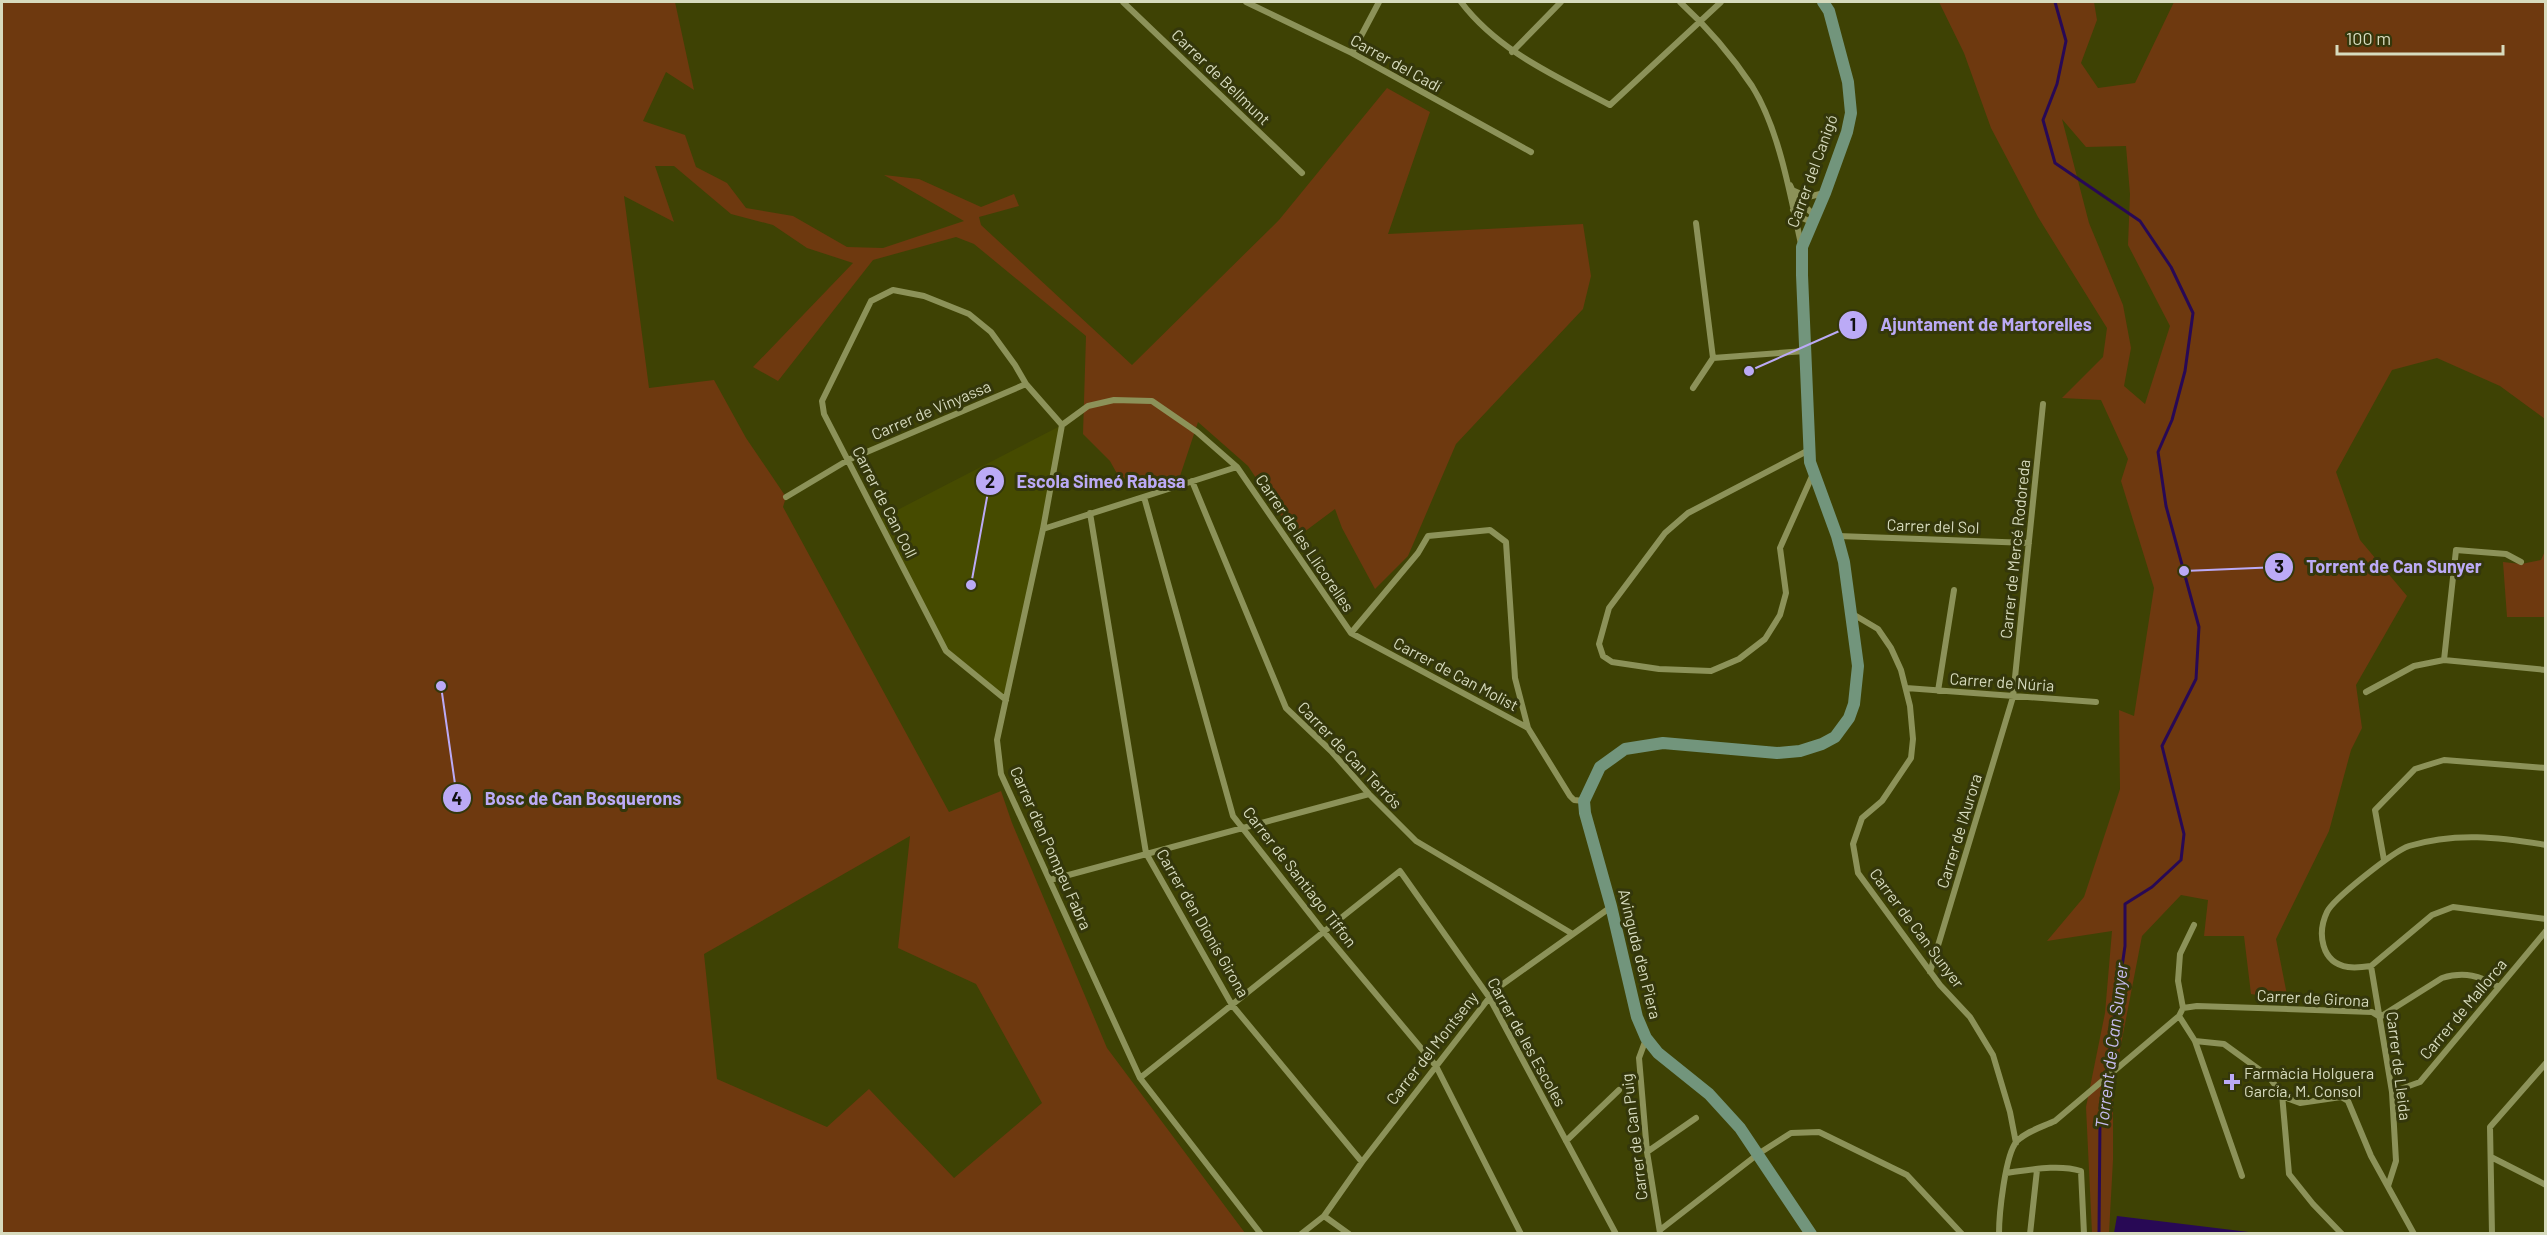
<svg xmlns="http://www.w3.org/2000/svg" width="2547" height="1235" font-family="Barlow,sans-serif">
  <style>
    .built { fill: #464b00 }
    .green { fill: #6e390f; fill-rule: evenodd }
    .water { fill: #280955 }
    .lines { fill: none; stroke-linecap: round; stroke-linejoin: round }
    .stream { stroke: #280955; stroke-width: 3 }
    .street { stroke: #8c9259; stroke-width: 6 }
    .secondary { stroke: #72957c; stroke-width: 12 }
    .poi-dot { fill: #bbaaf6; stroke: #34370b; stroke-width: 2 }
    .labels { text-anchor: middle; stroke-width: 6; stroke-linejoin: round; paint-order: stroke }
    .street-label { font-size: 16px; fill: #d7dbbe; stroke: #34370b }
    .poi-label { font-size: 16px; fill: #d7dbbe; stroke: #34370b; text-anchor: start }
    .water-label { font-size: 18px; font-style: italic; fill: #c7bdf1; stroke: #34370b }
    .leader { fill: none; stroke: #bbaaf6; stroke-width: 2 }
    .callout-dot { fill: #bbaaf6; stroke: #34370b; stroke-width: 2 }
    .mark-label { font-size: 18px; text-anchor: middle; font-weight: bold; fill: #111 }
    .callout-label { font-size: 18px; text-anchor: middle; font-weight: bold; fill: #bbaaf6; stroke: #34370b; stroke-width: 6; stroke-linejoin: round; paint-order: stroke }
  </style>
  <rect width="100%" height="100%" fill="#3e4204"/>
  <!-- built -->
  <path class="built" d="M1062 425 1006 700 946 651 878 520Z"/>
  <!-- green -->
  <path class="green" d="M2 2H675L694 90 666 72 643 121 685 135 696 167 727 183 746 208 793 216 847 247 883 248 964 221 884 175 919 179 981 207 1014 194 1019 206 979 217 981 225 1132 365 1279 220 1387 88 1430 112 1388 234 1583 224 1591 276 1583 309 1456 444 1408 556 1375 589 1342 528 1335 509 1296 538 1248 466 1198 422 1180 476 1126 490 1110 461 1083 434 1086 336 974 244 956 237 873 260 778 381 753 367 853 263 807 248 773 225 731 214 674 166H655L674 222 624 196 649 388 714 380 746 438 786 497 783 507 949 812 1001 791 1012 823 1107 1048 1245 1233 2 1234ZM910 836 898 948 976 984 1042 1103 954 1178 869 1089 827 1127 717 1079 704 954Z
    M1939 2H2094L2097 20 2081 63 2098 88 2135 83 2174 2H2545V419L2500 386 2437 358 2392 370 2336 472 2360 540 2407 596 2356 685 2362 728 2351 750 2329 831 2276 939 2288 1000 2251 994 2244 936H2204L2208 900 2181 895 2142 936 2113 1086V1160L2109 1233H2092L2086 1107 2105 1013 2112 931 2047 941 2084 897 2120 789 2119 710 2134 716 2154 588 2121 481 2128 459 2101 400 2062 398 2103 357 2107 328 2038 217 1991 128 1964 53ZM2062 119 2086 147 2126 146 2130 194 2128 245 2170 326 2145 404 2124 386 2131 348 2123 305 2089 223Z
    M2545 551V617H2507L2503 562 2521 564 2541 560Z"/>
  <!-- water -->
  <path class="water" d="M2117 1216 2257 1233H2258H2114Z"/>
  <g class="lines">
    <!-- stream -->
    <path class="stream" d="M2055 2 2066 41 2057 84 2043 120 2055 163 2140 221 2171 267 2193 313 2185 371 2172 420 2158 452 2166 506 2199 627 2196 679 2162 746 2184 834 2181 860 2152 887 2125 904V946L2100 1118 2099 1234"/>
    <!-- street -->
    <path class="street" d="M1123 2 1302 173
      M1246 2 1352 53 1531 152
      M1461 2C1499 52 1556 76 1610 105L1721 2
      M1680 2C1706 26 1732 56 1752 86 1779 129 1790 194 1801 244
      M1512 52 1561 2
      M1352 53 1379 2
      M1790 185 1796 198 1815 216
      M1792 190 1808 197 1824 193
      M1793 210 1802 218 1812 222
      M1713 358 1805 351
      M1693 388 1713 358 1696 223
      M1062 425 1043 529 997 740 1001 774 1140 1078 1261 1234
      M1062 425 1088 406 1114 400 1152 401 1197 432 1237 467 1351 633 1528 728 1570 796 1574 800 1584 801
      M1809 450 1688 513 1665 533 1609 608 1599 644 1603 656 1612 662 1659 669 1711 671 1739 659 1765 639 1780 615 1786 593 1780 548 1813 474
      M1192 481 1286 708 1331 751 1369 794 1416 841 1571 933
      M786 497 848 460 1026 384
      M1144 497 1233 816 1324 932 1436 1066 1521 1234
      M1090 513 1146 853 1232 1005 1362 1162
      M1043 529 1237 467
      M1838 536 2029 543
      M1851 613 1878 629 1891 648 1901 670 1910 706 1913 739 1911 758 1882 801 1862 818 1853 844 1858 873 1940 985 1970 1017 1993 1055 2010 1112 2016 1143
      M1351 633 1418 553 1428 536 1490 530 1506 542 1515 678 1528 728
      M2444 660 2456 550 2506 554 2521 562
      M1906 688 2096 702
      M1938 691 1954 590
      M2366 692 2414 666 2444 660 2546 670
      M1006 700 946 651 824 414 822 401 871 301 893 290 924 296 969 314 991 332 1015 365 1026 384 1062 425
      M2384 860 2375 810 2415 769 2444 760 2546 768
      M1050 880 1369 794
      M2371 966C2364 967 2355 968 2348 967 2321 963 2317 933 2327 912 2333 899 2394 851 2409 846 2455 832 2499 837 2546 845
      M2371 966 2392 1092 2396 1161 2388 1186
      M2371 966 2432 915 2453 907 2546 919
      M1930 972 2013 697 2043 404
      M2183 1008 2197 1006 2372 1012 2380 1017
      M2183 1008 2178 981 2180 954 2194 925
      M2179 1016 2195 1041 2242 1176
      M2380 1017 2442 978C2465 971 2480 976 2499 987
      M1646 1039 1639 1058 1647 1152 1660 1233
      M2195 1041 2224 1044 2268 1076 2282 1094 2289 1099 2300 1103 2341 1097 2348 1101 2371 1156 2414 1234
      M1140 1078 1400 871 1489 997 1616 1234
      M2392 1092 2420 1082 2546 931
      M2282 1094 2289 1174 2313 1204 2342 1234
      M1566 1141 1619 1090
      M1647 1152 1696 1118
      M2491 1157 2546 1185
      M2006 1173C2030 1170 2058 1164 2081 1171L2084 1234
      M1324 1216 1349 1234
      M1660 1230 1758 1154 1791 1133 1819 1132 1907 1175 1962 1234
      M1301 1234 1324 1216 1362 1162 1496 989 1611 907
      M1999 1234C1999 1215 2005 1154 2017 1141 2027 1131 2042 1127 2055 1121L2179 1016 2183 1008
      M2030 1234 2037 1170
      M2492 1234 2490 1127 2546 1063"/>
    <!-- secondary -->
    <path class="secondary" d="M1811 1234 1740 1128 1709 1094 1658 1053 1646 1038 1637 1017 1611 906 1585 813 1584 801 1600 767 1625 749 1663 743 1777 753 1800 751 1822 744 1835 737 1849 718 1854 704 1858 666 1844 562 1837 536 1810 462 1802 275V247L1825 193 1847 132 1851 113 1848 82 1829 11 1823 2"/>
  </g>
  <!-- markers -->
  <path class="poi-dot" d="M2229 1073h6v6h6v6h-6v6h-6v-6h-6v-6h6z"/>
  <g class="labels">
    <!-- street labels -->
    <g class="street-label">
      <text transform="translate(1396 63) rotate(29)" y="6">Carrer del Cadí</text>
      <text transform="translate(1221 77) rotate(44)" y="6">Carrer de Bellmunt</text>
      <text transform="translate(1812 171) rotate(-70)" y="6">Carrer del Canigó</text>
      <text transform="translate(931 410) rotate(-23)" y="6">Carrer de Vinyassa</text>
      <text transform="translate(885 502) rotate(63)" y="6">Carrer de Can Coll</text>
      <text transform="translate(1933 526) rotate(2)" y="6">Carrer del Sol</text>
      <text transform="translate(1305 543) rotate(56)" y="6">Carrer de les Llicorelles</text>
      <text transform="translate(2015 549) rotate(-84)" y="6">Carrer de Mercé Rodoreda</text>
      <text transform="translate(1456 674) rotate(28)" y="6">Carrer de Can Molist</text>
      <text transform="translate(2002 682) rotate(4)" y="6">Carrer de Núria</text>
      <text transform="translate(1350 755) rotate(46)" y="6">Carrer de Can Terrós</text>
      <text transform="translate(1959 831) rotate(-73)" y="6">Carrer de l'Aurora</text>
      <text transform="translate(1051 848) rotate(66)" y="6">Carrer d'en Pompeu Fabra</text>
      <text transform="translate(1300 877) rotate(52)" y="6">Carrer de Santiago Tiffon</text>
      <text transform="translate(1203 923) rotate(60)" y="6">Carrer d'en Dionís Girona</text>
      <text transform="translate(1917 928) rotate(53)" y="6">Carrer de Can Sunyer</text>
      <text transform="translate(1640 954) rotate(76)" y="6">Avinguda d'en Piera</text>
      <text transform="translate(2313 998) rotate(3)" y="6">Carrer de Girona</text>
      <text transform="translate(2463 1009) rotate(-50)" y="6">Carrer de Mallorca</text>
      <text transform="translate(1527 1042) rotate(61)" y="6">Carrer de les Escoles</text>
      <text transform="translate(1432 1048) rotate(-52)" y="6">Carrer del Montseny</text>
      <text transform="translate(2399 1066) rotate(83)" y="6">Carrer de Lleida</text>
      <text transform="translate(1634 1137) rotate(-97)" y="6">Carrer de Can Puig</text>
    </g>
    <!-- poi labels -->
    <g class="poi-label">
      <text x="2244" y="1079">Farmàcia Holguera<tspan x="2244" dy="18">García, M. Consol</tspan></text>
    </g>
    <!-- water labels -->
    <g class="water-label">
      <text transform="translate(2112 1046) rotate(-83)" y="6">Torrent de Can Sunyer</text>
    </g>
  </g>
  <!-- callouts -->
  <path class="leader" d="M1749 371L1853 325M971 585L990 481M2184 571L2279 567M441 686L457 798"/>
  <g class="callout-dot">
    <circle cx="1749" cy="371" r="6"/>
    <circle cx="971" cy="585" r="6"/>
    <circle cx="2184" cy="571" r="6"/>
    <circle cx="441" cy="686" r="6"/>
    <circle cx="1853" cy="325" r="15"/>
    <circle cx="990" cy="481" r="15"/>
    <circle cx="2279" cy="567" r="15"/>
    <circle cx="457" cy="798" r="15"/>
  </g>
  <g class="mark-label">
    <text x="1853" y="331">1</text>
    <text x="990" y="488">2</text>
    <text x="2279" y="573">3</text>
    <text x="457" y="805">4</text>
  </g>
  <g class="callout-label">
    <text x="1986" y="331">Ajuntament de Martorelles</text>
    <text x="1101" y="488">Escola Simeó Rabasa</text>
    <text x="2394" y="573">Torrent de Can Sunyer</text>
    <text x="583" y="805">Bosc de Can Bosquerons</text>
  </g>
  <!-- border -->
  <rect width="2547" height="1235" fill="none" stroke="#d7dbbe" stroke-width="6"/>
  <!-- scale -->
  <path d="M2337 45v9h166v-9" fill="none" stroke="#d7dbbe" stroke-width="3"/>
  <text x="2346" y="45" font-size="18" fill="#d7dbbe" stroke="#34370b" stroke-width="4.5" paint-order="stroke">100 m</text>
</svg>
